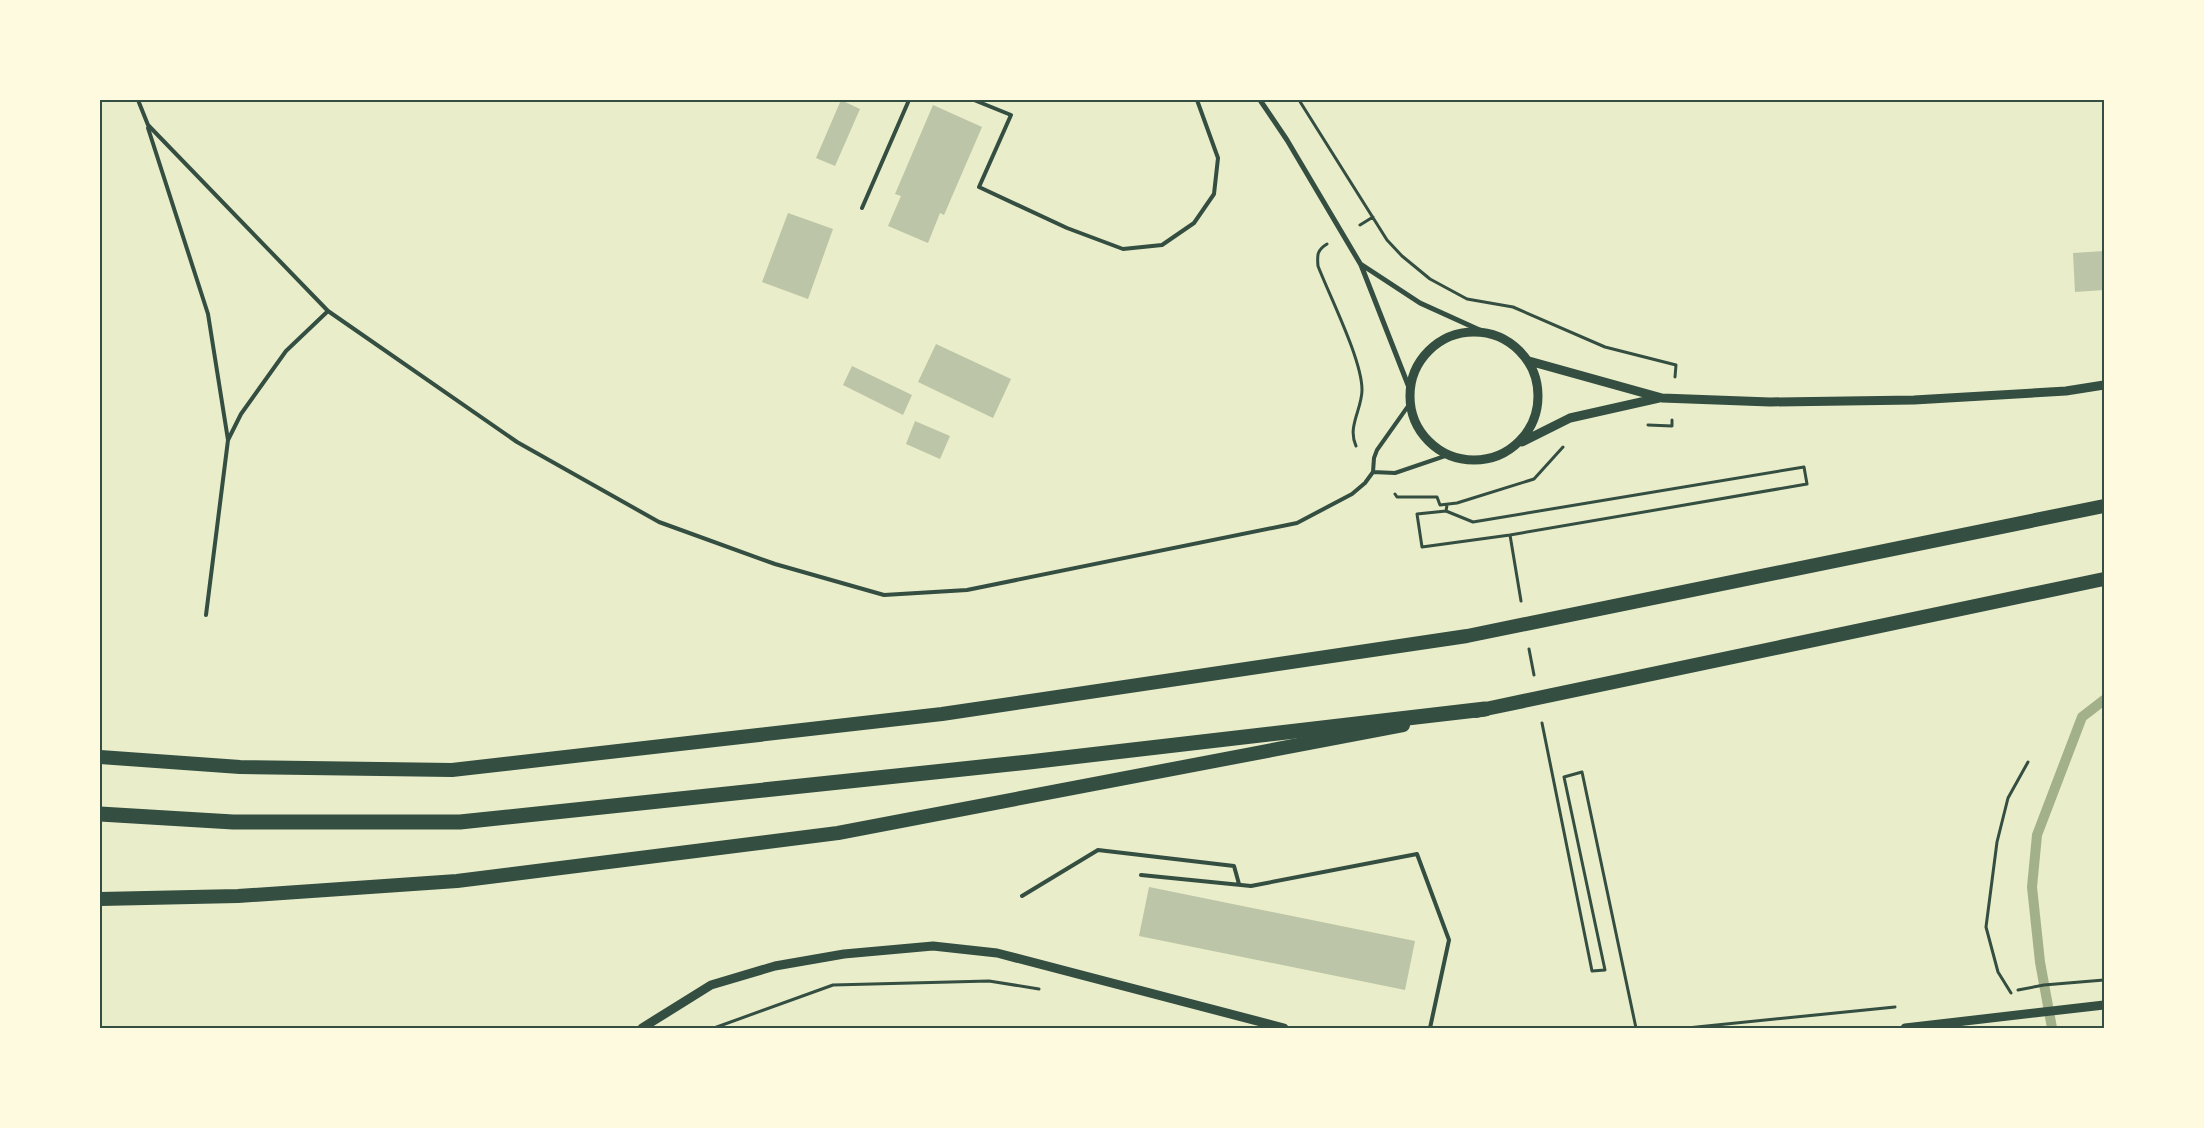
<svg xmlns="http://www.w3.org/2000/svg" width="2204" height="1128" font-family="Cabin,sans-serif">
  <style>
    .lines { fill: none; stroke-linecap: round; stroke-linejoin: round }
    .stream { stroke: #a3b18a; stroke-width: 10 }
    .building { fill: #bcc5a7 }
    .path { stroke: #344e41; stroke-width: 3 }
    .service { stroke: #344e41; stroke-width: 4 }
    .minor { stroke: #344e41; stroke-width: 5 }
    .tertiary { stroke: #344e41; stroke-width: 9 }
    .trunk { stroke: #344e41; stroke-width: 14 }
    .motorway { stroke: #344e41; stroke-width: 15 }
    .neatline { fill: none; stroke: #344e41; stroke-width: 2 }
  </style>
  <rect width="100%" height="100%" fill="#e9edc9"/>
  <g class="lines">
    <!-- stream -->
    <path class="stream" d="M2052 1028 2040 962 2032 887 2037 835 2082 717 2104 700"/>
  </g>
  <!-- building -->
  <path class="building" d="M841 100 860 109 835 166 816 158Z
    M933 105 982 127 944 215 940 213 928 243 888 226 901 196 895 194Z
    M788 213 833 229 808 299 762 282Z
    M2104 251V290L2075 292 2073 253Z
    M936 344 1011 379 993 418 918 382Z
    M852 366 912 395 903 415 843 385Z
    M915 421 950 436 940 459 906 444Z
    M1149 887 1415 941 1405 990 1139 936Z"/>
  <g class="lines">
    <!-- path -->
    <path class="path" d="M1299 100 1387 240 1402 256 1430 279 1467 299 1513 307 1605 347 1676 365 1675 377
      M1360 225 1373 217
      M1327 244C1317 250 1317 255 1318 266 1330 297 1362 360 1362 390 1362 409 1347 427 1356 446
      M1648 425 1672 426V420
      M1395 494 1397 497H1437L1440 505 1457 503 1534 479 1563 447
      M1446 511 1417 514 1422 547 1510 535 1807 484 1804 467 1473 522 1446 511 1447 505
      M1510 535 1521 601
      M1529 649 1534 675
      M1542 723 1592 971 1605 970 1564 777 1582 772 1636 1028
      M2018 990 2044 985 2104 980
      M2011 993 1998 972 1986 927 1997 842 2008 798 2028 762
      M714 1028 833 985 989 981 1039 989
      M1687 1028 1895 1007"/>
    <!-- service -->
    <path class="service" d="M138 100 148 125 328 311 517 442 659 522 775 564 884 595 967 590 1297 523 1352 494 1365 483 1373 472 1374 458 1377 450 1411 402
      M974 100 1011 115 979 187 1067 228 1123 249 1162 245 1194 223 1214 194 1218 158 1197 100
      M148 128 208 314 228 440 206 615
      M862 208 909 100
      M228 440 241 414 286 351 328 311
      M1373 472 1395 473 1448 455
      M1141 875 1251 886 1417 854 1449 940 1430 1028
      M1022 896 1098 850 1234 866 1239 884"/>
    <!-- minor -->
    <path class="minor" d="M1260 100 1287 140 1361 265 1410 390
      M1362 265 1420 303 1484 332"/>
    <!-- tertiary -->
    <path class="tertiary" d="M1410 396a64 64 0 1 1 128 0a64 64 0 1 1-128 0Z
      M1529 361 1662 398 1770 402 1914 400 2066 391 2104 385
      M1522 442 1570 418 1659 398
      M642 1028 711 985 775 966 844 954 933 946 997 953 1284 1028
      M1905 1028 2104 1005"/>
    <!-- trunk -->
    <path class="trunk" d="M1476 711 2104 579
      M100 757 240 767 452 770 942 714 1467 636 2104 506
      M100 899 238 896 457 881 838 833 1403 725"/>
    <!-- motorway -->
    <path class="motorway" d="M100 814 233 822H460L1029 762 1485 709"/>
  </g>
  <!-- border -->
  <rect width="2204" height="1128" fill="none" stroke="#fefae0" stroke-width="202"/>
  <rect x="101" y="101" width="2002" height="926" class="neatline"/>
</svg>
